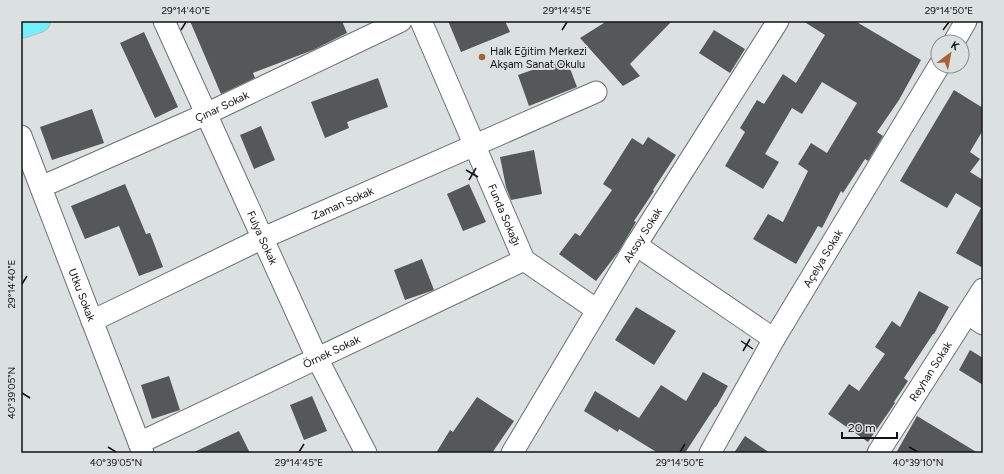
<svg xmlns="http://www.w3.org/2000/svg" width="1004" height="474" font-family="Figtree,sans-serif">
  <style>
    .building { fill: #555859 }
    .lines { fill: none; stroke-linecap: round; stroke-linejoin: round }
    .street-casing { stroke: #6d7171; stroke-width: 23 }
    .primary-casing { stroke: #bcbdbd; stroke-width: 24 }
    .street { stroke: #fff; stroke-width: 21 }
    .primary { stroke: #72effa; stroke-width: 22 }
    .ticks { fill: none; stroke: #111212; stroke-width: 1.5 }
    .poi-dot { fill: #a76333; stroke: #dbe0e0; stroke-width: 1.5 }
    .labels { text-anchor: middle; stroke-width: 4; stroke-linejoin: round; paint-order: stroke }
    .poi-label { font-size: 11px; fill: #111212; stroke: #dbe0e0; text-anchor: start }
    .street-label { font-size: 11px; fill: #111212; stroke: #dbe0e0 }
    .neatline { fill: none; stroke: #111212; stroke-width: 1.5 }
    .ticks-label { font-size: 10px; text-anchor: middle; fill: #111212 }
  </style>
  <rect width="100%" height="100%" fill="#dbe0e0"/>
  <!-- building -->
  <path class="building" d="M190 21H342L347 33 313 50 253 73 255 78 221 94Z
    M448 21H505L510 32 461 52Z
    M607 21H672L630 64 640 76 623 86 580 38Z
    M803 21H855L921 60 899 100 877 132 883 136 868 161 865 159 843 193 841 191 822 228 818 226 796 264 753 239 768 214 783 222 808 171 798 164 811 143 827 153 857 103 822 82 802 114 792 108 765 154 779 162 763 189 725 166 745 132 740 128 757 100 764 104 783 74 796 83 825 35Z
    M714 30 745 49 730 73 699 53Z
    M144 32 178 107 155 118 120 43Z
    M566 58 577 87 529 106 518 75Z
    M378 78 388 107 347 122 349 128 325 138 311 102Z
    M954 90 983 108V130L970 152 980 159 970 172 983 180V268L956 253 981 208 956 193 947 208 900 181Z
    M92 109 104 143 52 160 40 127Z
    M261 126 275 160 254 169 240 135Z
    M648 137 676 155 653 190 654 191 634 221 636 222 619 251 596 281 559 254 575 233 580 236 612 190 603 184 632 138 643 145Z
    M534 150 542 194 511 200 506 187 500 157Z
    M125 184 146 234 150 233 163 267 139 276 119 226 85 239 71 206Z
    M469 184 486 222 463 231 447 194Z
    M422 259 434 290 405 300 394 270Z
    M919 291 949 307 934 334H933L904 378 908 381 894 402 895 403 868 442 828 414 849 384 859 391 885 354 875 347 892 321 900 327Z
    M636 307 676 331 654 365 615 340Z
    M970 350 983 358V385L959 370Z
    M703 372 728 386 716 407H715L685 453H658L619 429 618 432 584 411 595 391 639 418 661 385 686 401Z
    M169 376 180 410 152 419 141 385Z
    M312 396 327 431 304 440 290 405Z
    M477 397 514 421 492 453H436L450 430 453 432Z
    M917 416 978 453H896Z
    M239 431 250 453H192Z
    M745 436 770 453H734Z"/>
  <g class="lines">
    <!-- street casing -->
    <g class="street-casing">
      <g id="street">
        <path id="s1" d="M164 21 317 358 366 453"/>
        <path id="s2" d="M421 21 524 260 597 310"/>
        <path d="M954 42 966 21"/>
        <path id="s3" d="M21 136 143 453"/>
        <path id="s4" d="M41 187 206 114 401 21"/>
        <path d="M636 245 774 339"/>
        <path d="M968 314 983 324"/>
        <path id="s5" d="M92 321 263 238 596 92"/>
        <path id="s6" d="M139 443 524 260"/>
        <path id="s7" d="M512 453 636 245 778 21"/>
        <path id="s8" d="M710 453 774 339 939 66"/>
        <path id="s9" d="M878 453 983 289"/>
      </g>
    </g>
    <!-- primary casing -->
    <g class="primary-casing">
      <path id="primary" d="M21 27 39 21"/>
    </g>
    <!-- street -->
    <use href="#street" class="street"/>
    <!-- primary -->
    <use href="#primary" class="primary"/>
  </g>
  <!-- ticks -->
  <path class="ticks" d="M181 30 186 22M562 30 567 22M943 30 949 22M466 170 478 177M469 180 476 168M22 284 27 276M741 341 753 349M743 351 750 339M22 393 30 398M108 447 116 452M909 447 918 452M299 452 304 444M680 452 685 444"/>
  <!-- markers -->
  <circle class="poi-dot" cx="482" cy="57" r="4"/>
  <g class="labels">
    <!-- poi labels -->
    <g class="poi-label">
      <text x="490" y="55">Halk Eğitim Merkezi<tspan x="490" dy="13">Akşam Sanat Okulu</tspan></text>
    </g>
    <!-- street labels -->
    <g class="street-label">
      <text dy="4" stroke="none"><textPath href="#s4" startOffset="198">Çınar Sokak</textPath></text>
      <text dy="4" stroke="none"><textPath href="#s5" startOffset="277">Zaman Sokak</textPath></text>
      <text dy="4" stroke="none"><textPath href="#s2" startOffset="211">Funda Sokağı</textPath></text>
      <text dy="4" stroke="none"><textPath href="#s7" startOffset="254">Aksoy Sokak</textPath></text>
      <text dy="4" stroke="none"><textPath href="#s1" startOffset="238">Fulya Sokak</textPath></text>
      <text dy="4" stroke="none"><textPath href="#s8" startOffset="225">Açelya Sokak</textPath></text>
      <text dy="4" stroke="none"><textPath href="#s3" startOffset="170">Utku Sokak</textPath></text>
      <text dy="4" stroke="none"><textPath href="#s6" startOffset="213">Örnek Sokak</textPath></text>
      <text dy="4" stroke="none"><textPath href="#s9" startOffset="97">Reyhan Sokak</textPath></text>
    </g>
  </g>
  <!-- border -->
  <rect width="1004" height="474" fill="none" stroke="#dbe0e0" stroke-width="44"/>
  <!-- north arrow -->
  <g transform="translate(950 54) rotate(32)"><circle r="19" fill="#dbe0e0" stroke="#8a8e8e"/>
  <path d="M0-3L7 15L0 10L-7 15Z" fill="#a76333"/>
  <text y="-6" font-size="11" font-weight="bold" text-anchor="middle" fill="#111212">K</text>
  </g>
  <!-- scale -->
  <path d="M842 432v6h55v-6" fill="none" stroke="#111212" stroke-width="2"/>
  <text x="848" y="432" font-size="12" fill="#111212" stroke="#dbe0e0" stroke-width="3" paint-order="stroke">20 m</text>
  <rect x="22" y="22" width="960" height="430" class="neatline"/>
  <g class="ticks-label">
    <text x="186" y="14">29°14'40"E</text>
    <text x="567" y="14">29°14'45"E</text>
    <text x="949" y="14">29°14'50"E</text>
    <text transform="translate(11 284) rotate(-90)" y="4">29°14'40"E</text>
    <text transform="translate(11 393) rotate(-90)" y="4">40°39'05"N</text>
    <text x="116" y="466">40°39'05"N</text>
    <text x="299" y="466">29°14'45"E</text>
    <text x="680" y="466">29°14'50"E</text>
    <text x="918" y="466">40°39'10"N</text>
  </g>
</svg>
